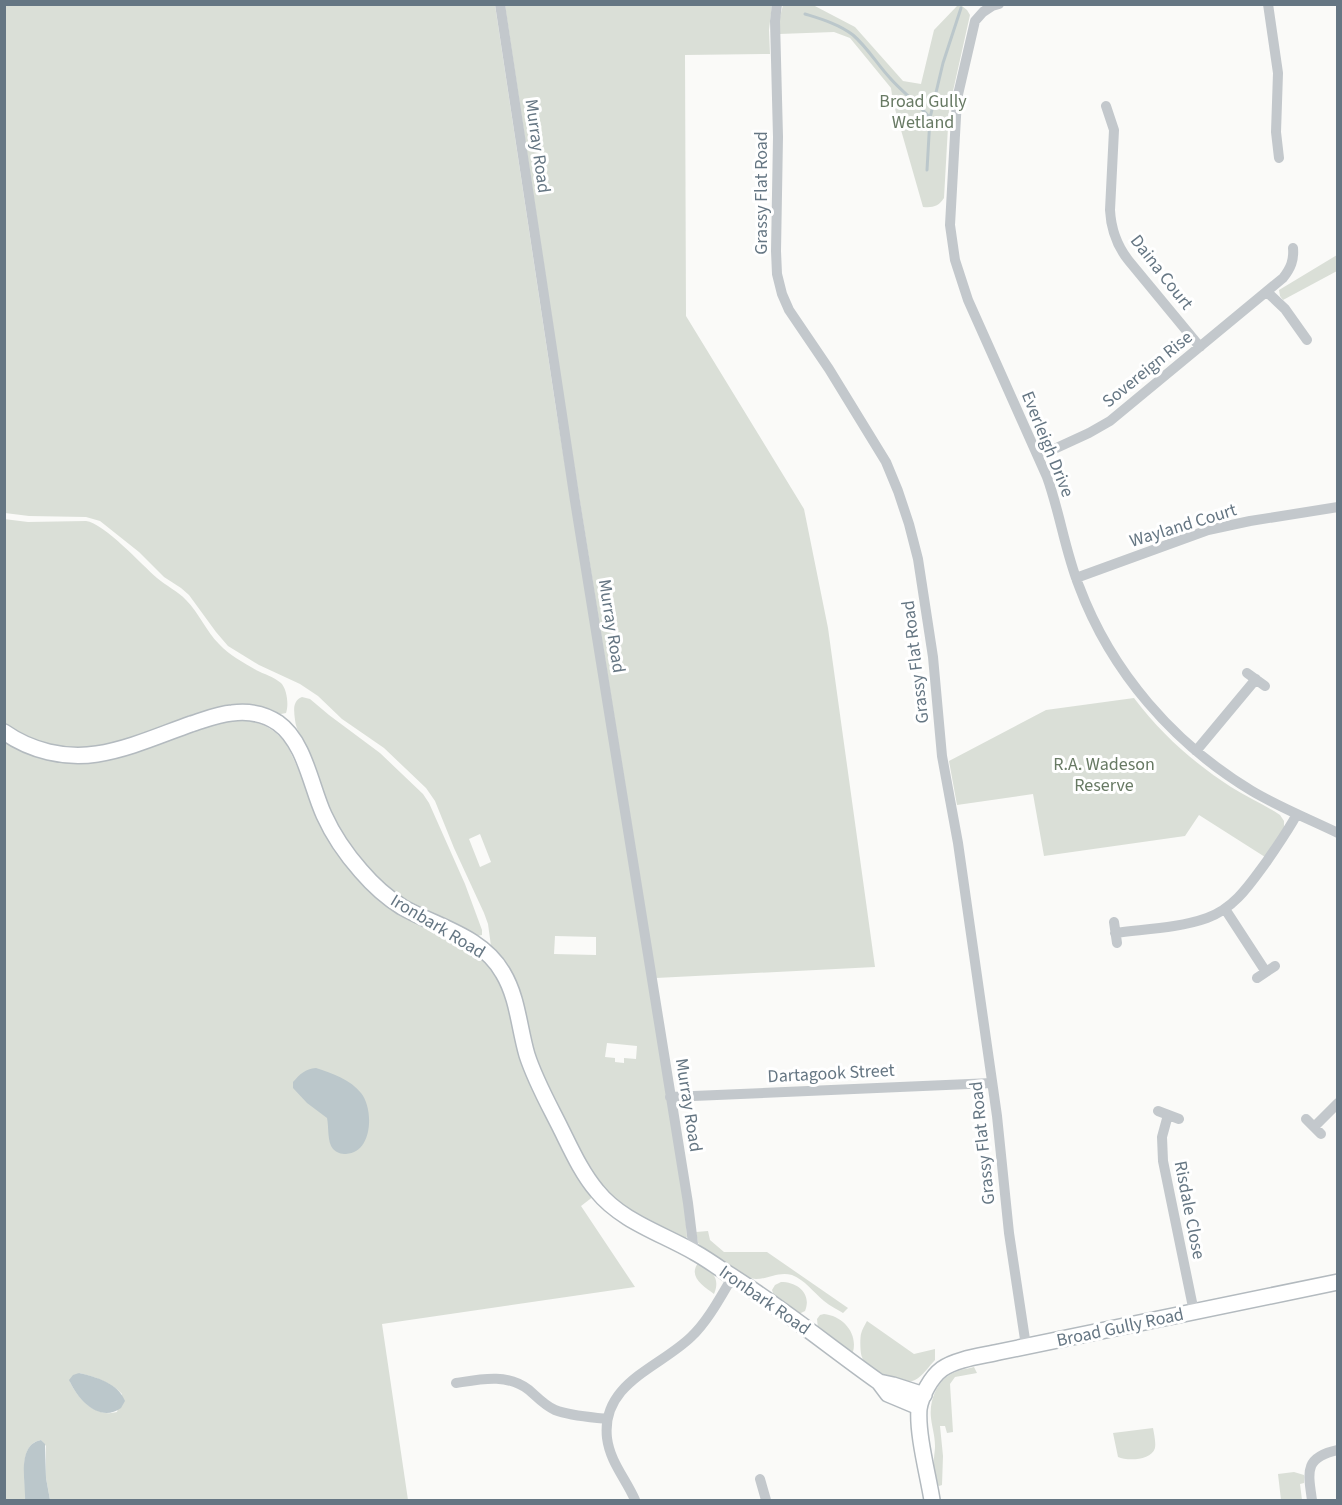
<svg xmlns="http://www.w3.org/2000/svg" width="1342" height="1505" font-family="'Source Sans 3',sans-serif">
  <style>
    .green { fill: #dadfd7; fill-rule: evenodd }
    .water { fill: #bbc7cb }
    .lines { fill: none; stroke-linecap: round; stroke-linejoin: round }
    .stream { stroke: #bbc7cb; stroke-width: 3 }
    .secondary-casing { stroke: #b3babf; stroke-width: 18 }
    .street { stroke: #c3c8cc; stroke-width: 10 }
    .secondary { stroke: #fff; stroke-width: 15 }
    .labels { text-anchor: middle; stroke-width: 6; stroke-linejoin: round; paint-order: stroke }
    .park-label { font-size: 18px; fill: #687a64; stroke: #fff }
    .street-label { font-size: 18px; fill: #657683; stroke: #fff }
  </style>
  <rect width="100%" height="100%" fill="#fafaf8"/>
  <!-- green -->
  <path class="green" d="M4 5H495L556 409 684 1200 687 1237 684 1240 622 1207 597 1182 550 1094 491 946 488 924 484 913 454 848 435 801 426 788 384 748 342 719 318 696 300 684 259 665 228 646 216 632 189 595 181 588 164 577 139 552 100 521 86 517 29 516 5 513ZM480 834 491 862 480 867 469 839ZM555 936 596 937V955L554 954ZM607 1043 637 1046 636 1059 624 1058V1063L615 1062V1058L605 1057Z
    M505 5H772L769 30 770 54 685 55 686 316 804 509 828 628 875 967 656 978 568 427Z
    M783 5H813L855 27 903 81 921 84 934 30 957 6H962L967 10 970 15 949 109 944 198C939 206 933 208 923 207L893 102 891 88 850 38 834 32 779 34 780 17Z
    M1337 255V271L1283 300 1280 296 1279 290Z
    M4 519 28 522 86 521C104 523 142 565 157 578 166 586 178 591 186 600 199 613 206 631 219 644 229 655 244 663 256 670 264 674 274 677 281 683 287 689 289 705 286 713L276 715 263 710 110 745 74 749 43 744 15 732 5 724Z
    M302 697 310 699 329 715 380 753 423 794 429 803 465 884 482 930V935L477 936C446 921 411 909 385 886 368 871 353 853 341 834 324 808 320 777 308 749 304 740 296 731 295 720 294 711 292 701 302 697Z
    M1134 698C1161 734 1194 763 1231 787 1247 797 1265 805 1280 815L1284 821V828L1265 857 1199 815 1185 836 1044 856 1033 794 957 805 949 761 1046 710Z
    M242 720C262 722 275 729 287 745L337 852 457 940 484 958 496 973 594 1196 581 1206 635 1287 382 1324 408 1500H50L46 1478V1446L41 1440C16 1445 27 1483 25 1500H5L4 741 48 759 222 721ZM79 1373C95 1377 111 1382 122 1394L117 1412C96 1418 78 1399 70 1382Z
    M708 1231 710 1240 724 1252H767L848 1308 843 1313C837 1309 830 1306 824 1301 813 1292 805 1280 792 1275 779 1271 768 1279 756 1279 743 1279 715 1258 704 1250L698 1243 696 1232Z
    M699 1262C711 1271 721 1277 714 1294 703 1286 687 1276 699 1262Z
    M781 1282C798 1282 812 1294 805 1311L801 1313H797L774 1296 772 1290 775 1285Z
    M824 1314C843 1316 858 1333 853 1352L849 1353 818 1329 817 1319 820 1315Z
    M867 1321 914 1354 935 1349V1360C929 1366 923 1376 915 1380 904 1386 864 1369 862 1357 860 1353 860 1338 861 1334 862 1329 865 1325 867 1321Z
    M974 1367 977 1373 955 1377 950 1384 953 1432 947 1433 945 1426H940L943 1456 942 1485 939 1486C929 1478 935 1457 935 1446 935 1436 932 1427 931 1418 929 1402 936 1382 951 1374 958 1370 966 1369 974 1367Z
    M1153 1428C1154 1434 1156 1442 1155 1448 1151 1461 1127 1461 1118 1457L1113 1433Z
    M1294 1472 1304 1475V1483L1300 1484 1302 1500H1281L1278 1474Z"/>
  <!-- water -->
  <path class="water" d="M316 1068C332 1073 351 1080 361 1093 374 1109 373 1153 346 1154 341 1154 337 1153 333 1149 327 1142 329 1127 327 1118L307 1103 293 1088V1082C300 1074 305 1069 316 1068Z
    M79 1373C96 1377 118 1383 125 1401L121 1408C100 1423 79 1401 70 1382L69 1380 73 1375Z
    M41 1440 45 1444 46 1478 50 1500H25C26 1483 16 1445 41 1440Z"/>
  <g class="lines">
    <!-- stream -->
    <path class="stream" d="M805 14C821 19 839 24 853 35 867 47 877 64 890 78 903 93 917 102 930 118
      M927 170 930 118 943 63 961 8"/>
    <!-- secondary casing -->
    <g class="secondary-casing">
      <path id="secondary" d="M4 732C31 751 65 759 97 754 129 749 160 735 191 724 204 720 218 714 232 713 248 711 265 714 278 723 305 742 311 787 324 815 333 835 346 854 361 871 373 885 386 897 402 907 437 927 482 936 503 973 518 998 519 1028 527 1055 535 1080 548 1103 560 1127 571 1149 581 1172 597 1191 621 1221 661 1233 694 1252 705 1258 715 1265 725 1272 779 1305 828 1346 879 1382L888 1394 919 1407
        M879 1382 893 1385 924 1395
        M932 1500C928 1475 917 1434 919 1409 921 1396 931 1377 942 1369 956 1359 982 1356 999 1352L1338 1282"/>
    </g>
    <!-- street -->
    <path class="street" d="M500 4 575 501 688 1203 694 1252
      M777 4 775 21 778 137 776 251 777 274 782 294 789 310 829 369 886 462 898 491 909 524 918 559 933 657 942 756 958 843 997 1116 1009 1233 1026 1346
      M999 4 992 6 983 12 975 21 957 99 950 225 955 260 968 300 1047 477C1060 513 1065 551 1079 586 1111 672 1174 744 1252 791 1279 807 1309 819 1338 833
      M1268 4 1278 73 1276 132 1279 158
      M1106 106 1114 130 1110 210C1111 230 1117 246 1129 261L1200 347
      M1267 292 1285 309 1307 340
      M1039 456 1089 433 1110 421 1283 278C1291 268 1294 260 1293 248
      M1076 578 1208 530 1250 521 1338 507
      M1247 673 1265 686
      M1196 751 1256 679
      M1225 909 1266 972
      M1114 922 1117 943
      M1115 933C1145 929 1179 928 1207 918 1235 908 1250 884 1267 861 1277 846 1288 831 1297 814
      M1257 978 1275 966
      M670 1097 992 1083
      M1158 1111 1179 1119
      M1168 1115 1162 1137 1163 1161 1194 1312
      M1306 1119 1321 1134
      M1314 1127 1338 1103
      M456 1383C481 1379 507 1373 529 1390 537 1397 545 1406 555 1410 571 1416 590 1417 607 1419
      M760 1479 766 1500
      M635 1500C626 1479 610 1462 607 1438 601 1383 659 1368 691 1337 708 1321 721 1296 733 1276
      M1312 1500C1308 1472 1304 1457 1338 1450"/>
    <!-- secondary -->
    <use href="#secondary" class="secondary"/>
  </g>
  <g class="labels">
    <!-- park labels -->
    <g class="park-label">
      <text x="923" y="107">Broad Gully<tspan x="923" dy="21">Wetland</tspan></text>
      <text x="1104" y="770">R.A. Wadeson<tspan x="1104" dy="21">Reserve</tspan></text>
    </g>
    <!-- street labels -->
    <g class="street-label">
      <text transform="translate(538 146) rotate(82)" y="6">Murray Road</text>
      <text transform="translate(761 193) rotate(-90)" y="6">Grassy Flat Road</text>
      <text transform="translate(1162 272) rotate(52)" y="6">Daina Court</text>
      <text transform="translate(1147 369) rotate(-39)" y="6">Sovereign Rise</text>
      <text transform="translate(1048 444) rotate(68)" y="6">Everleigh Drive</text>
      <text transform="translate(1183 525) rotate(-17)" y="6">Wayland Court</text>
      <text transform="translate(612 626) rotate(81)" y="6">Murray Road</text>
      <text transform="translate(915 662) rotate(-97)" y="6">Grassy Flat Road</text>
      <text transform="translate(438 926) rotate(31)" y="6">Ironbark Road</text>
      <text transform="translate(831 1073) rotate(-3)" y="6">Dartagook Street</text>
      <text transform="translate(689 1105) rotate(81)" y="6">Murray Road</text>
      <text transform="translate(982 1143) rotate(-96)" y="6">Grassy Flat Road</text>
      <text transform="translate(1190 1210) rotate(79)" y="6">Risdale Close</text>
      <text transform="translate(765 1300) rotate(35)" y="6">Ironbark Road</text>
      <text transform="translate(1120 1327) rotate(-12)" y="6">Broad Gully Road</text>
    </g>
  </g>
  <!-- border -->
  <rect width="1342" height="1505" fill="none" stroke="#657683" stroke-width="12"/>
</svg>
